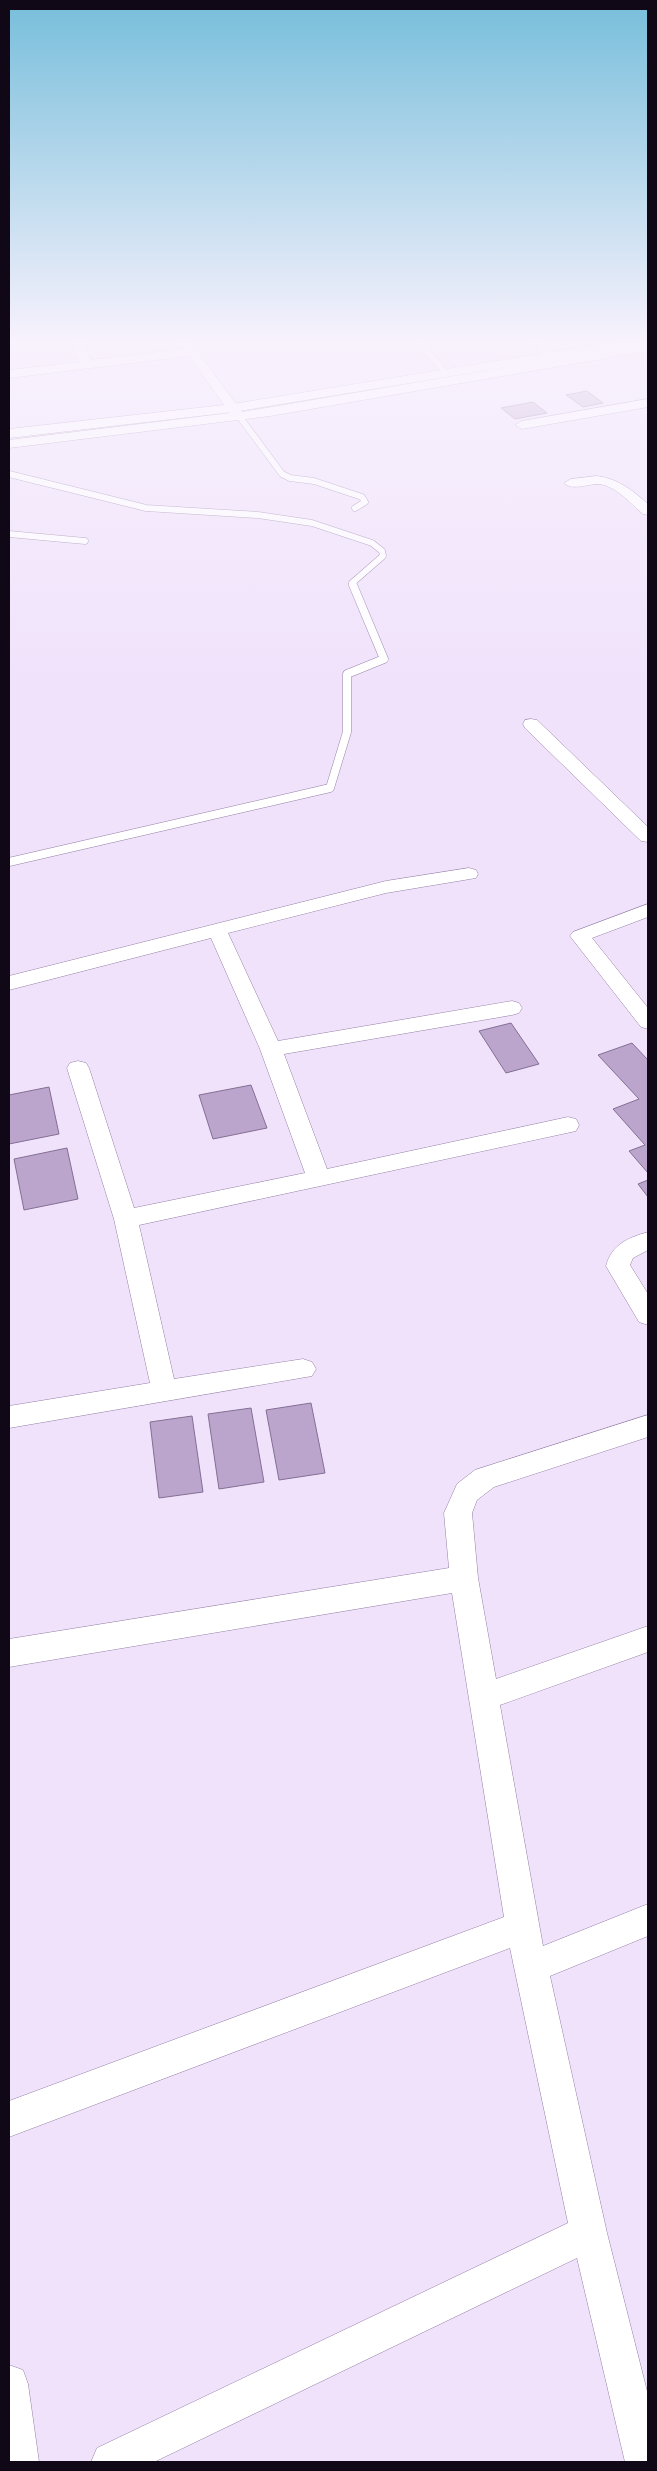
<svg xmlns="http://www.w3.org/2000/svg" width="657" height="2471" font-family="Helvetica,sans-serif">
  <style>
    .building { fill: #bca5cd; stroke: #846f94 }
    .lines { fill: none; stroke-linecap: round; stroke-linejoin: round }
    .service-far1-casing { stroke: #9580a6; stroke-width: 7 }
    .service-casing { stroke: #9580a6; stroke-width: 9 }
    .minor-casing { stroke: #9580a6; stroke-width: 1 }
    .tertiary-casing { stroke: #9580a6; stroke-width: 1 }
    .service-far1 { stroke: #fff; stroke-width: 6 }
    .service { stroke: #fff; stroke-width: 8 }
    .minor { fill: #fff; fill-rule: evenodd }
    .tertiary { fill: #fff; fill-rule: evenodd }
  </style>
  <rect width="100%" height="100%" fill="#f0e2fb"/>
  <!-- building -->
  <path class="building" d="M587 391 603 403 583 407 566 395Z
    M533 402 547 413 515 419 501 408Z
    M511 1023 539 1064 506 1073 479 1031Z
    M632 1043 648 1060V1173L629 1151 645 1145 613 1109 639 1099 598 1055Z
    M251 1085 267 1128 213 1139 199 1095Z
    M49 1087 59 1134 9 1144V1095Z
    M67 1148 78 1199 24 1210 14 1159Z
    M648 1180V1197L638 1184Z
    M311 1403 325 1473 279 1480 266 1410Z
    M251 1408 264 1482 219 1489 208 1414Z
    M192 1416 203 1492 159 1498 150 1422Z"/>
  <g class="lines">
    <!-- service-far1 casing -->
    <g class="service-far1-casing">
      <path id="service-far1" d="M416 339 446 373
        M239 416 282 474 290 478 314 481 362 497 365 502 355 508
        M9 474 146 508 258 515 312 523 372 543 382 551 383 556 352 583 353 586
        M9 534 85 541"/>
    </g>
    <!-- service casing -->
    <g class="service-casing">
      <path id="service" d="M9 862 330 788 347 732V674L384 659 353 585"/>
    </g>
    <!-- minor casing -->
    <g class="minor-casing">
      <path id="minor" d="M67 339H79L91 360 184 349 177 340 188 339 242 412 648 343V351L270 416 9 448V440L230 413 189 356 9 378V370L80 362Z
        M524 339H537L559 356 553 360 549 359Z
        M648 399V407L522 429 515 425 522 421Z
        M597 476C619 479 632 490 648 504V515L643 514C630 503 615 485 598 484 588 484 571 491 564 483L571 479Z
        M531 719 537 720 648 827V842L641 841 525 728 523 724 525 720Z
        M469 868 476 870 478 874 476 878 386 893 228 933 278 1041 512 1001 519 1003 522 1008 519 1013 512 1015 284 1054 327 1169 568 1117 576 1119 579 1125 576 1131 139 1225 174 1379 303 1359 312 1362 316 1369 312 1376 9 1428V1406L150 1383 114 1219 67 1068 70 1063 78 1061 86 1063 89 1068 134 1208 305 1173 260 1049 211 938 9 990V976L386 881Z
        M648 904V917L592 938 648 1008V1029L641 1027 570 936 573 932Z
        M648 1232V1250L633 1258 630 1265 648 1294V1325L639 1322 606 1266C612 1244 628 1238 648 1232Z
        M648 1415V1437L494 1487 477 1500 472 1513 478 1578 496 1679 648 1626V1652L500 1705 543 1946 648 1904V1936L550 1976 607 2233 648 2395V2462H625L577 2258 154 2462H91L97 2448 568 2223 510 1948 9 2137V2101L504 1917 452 1593 9 1667V1639L449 1568 444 1513 457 1484 475 1470Z
        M9 2365 23 2370 28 2384 39 2462H9Z"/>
    </g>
    <!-- tertiary casing -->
    <g class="tertiary-casing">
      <path id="tertiary" d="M632 339H648V344L233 412 9 438V429L233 404Z"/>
    </g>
    <!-- service-far1 -->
    <use href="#service-far1" class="service-far1"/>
    <!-- service -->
    <use href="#service" class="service"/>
    <!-- minor -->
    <use href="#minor" class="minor"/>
    <!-- tertiary -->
    <use href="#tertiary" class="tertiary"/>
  </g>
  <!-- sky -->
  <linearGradient id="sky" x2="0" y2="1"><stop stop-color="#77bedb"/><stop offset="0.5" stop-color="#f8f2fd"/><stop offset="1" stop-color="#f8f2fd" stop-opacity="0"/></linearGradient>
  <rect width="657" height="684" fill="url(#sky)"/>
  <!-- border -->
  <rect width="657" height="2471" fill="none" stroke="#100816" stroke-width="20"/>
</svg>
